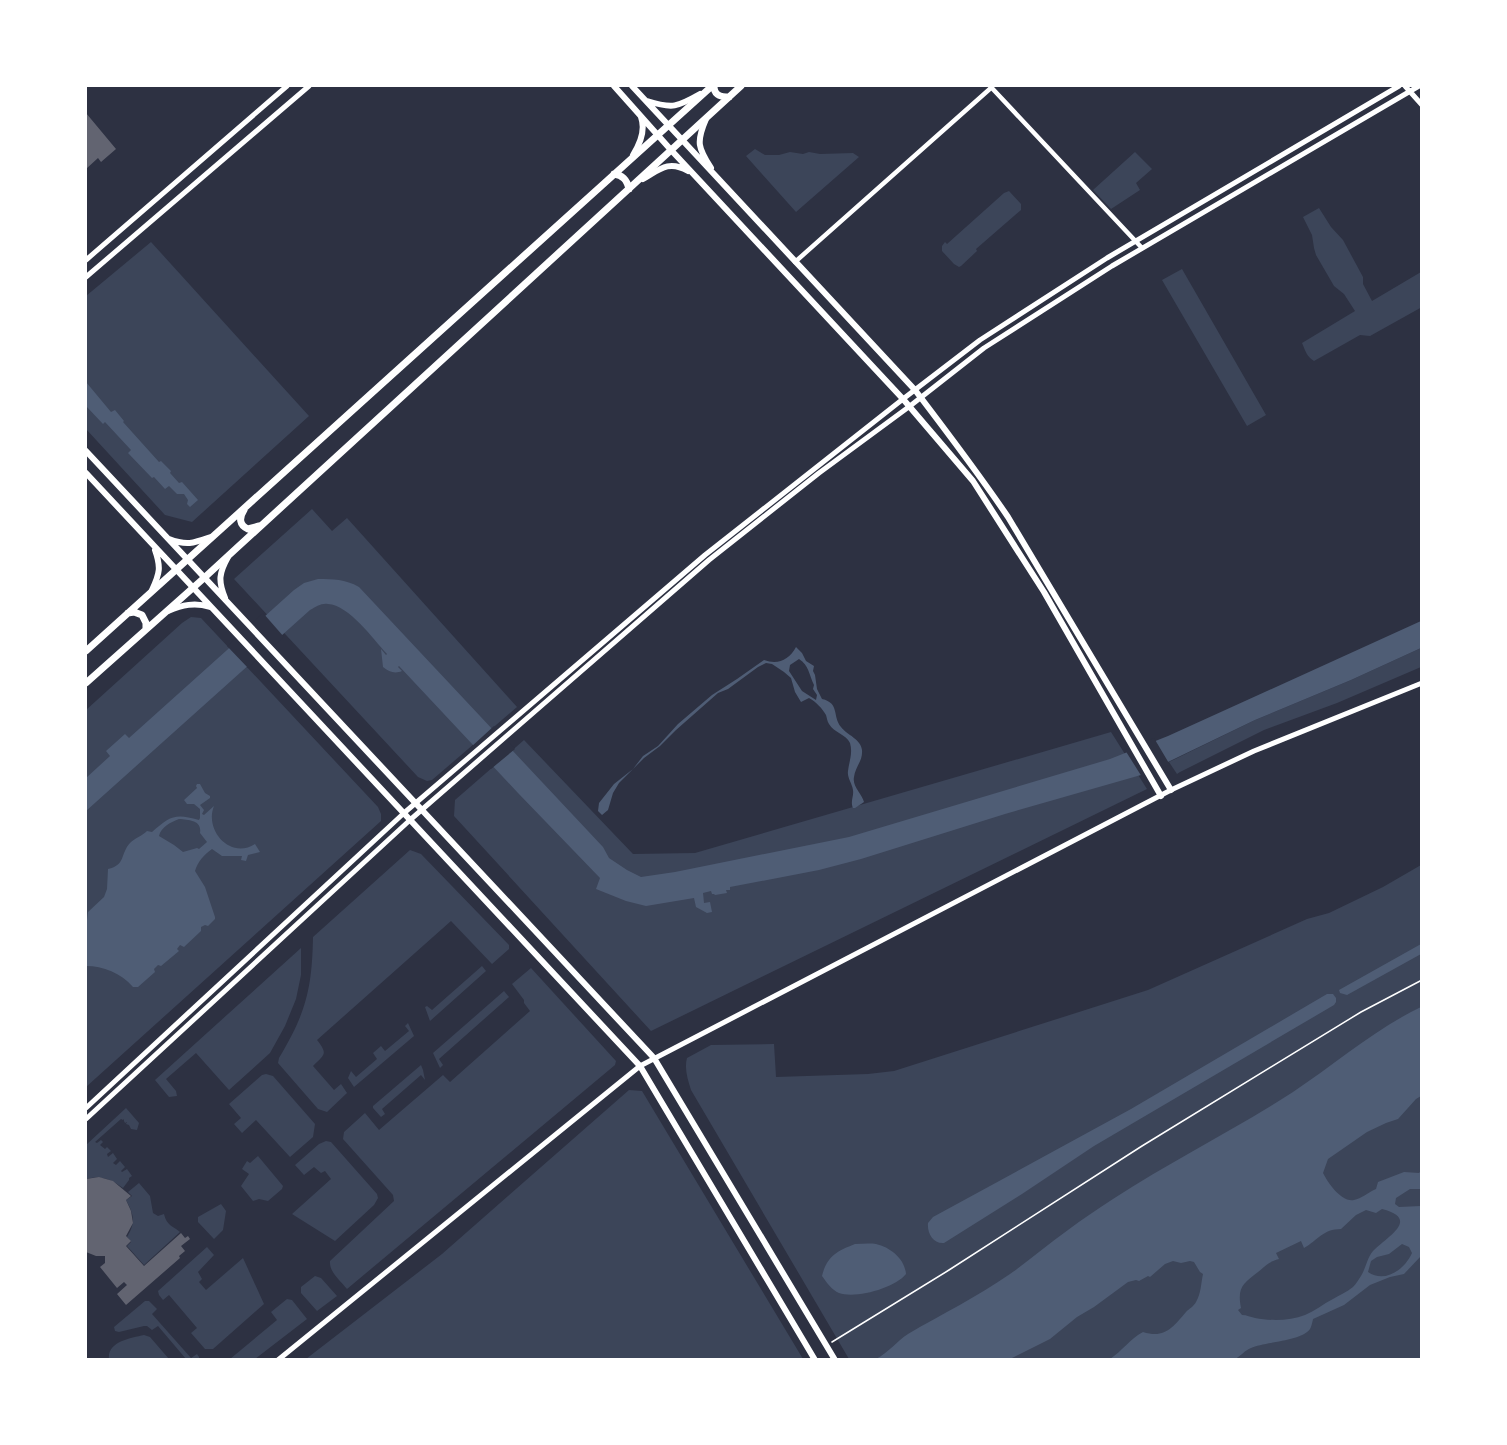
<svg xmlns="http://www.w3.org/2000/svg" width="1507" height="1445" font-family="Merriweather,serif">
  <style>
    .green { fill: #3c4559 }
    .water { fill: #4f5d75; fill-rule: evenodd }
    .pier { fill: #2d3142 }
    .building { fill: #626471 }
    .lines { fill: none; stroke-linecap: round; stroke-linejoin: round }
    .path { stroke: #fff; stroke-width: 1.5 }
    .minor { stroke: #fff; stroke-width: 4.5 }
    .tertiary { stroke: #fff; stroke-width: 5 }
    .secondary { stroke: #fff; stroke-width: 6 }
    .primary { stroke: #fff; stroke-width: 7 }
  </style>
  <rect width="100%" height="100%" fill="#2d3142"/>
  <!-- green -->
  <path class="green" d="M755 149 765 155H779L790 152 803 154 809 152 820 154 853 153 859 157 796 212 746 156Z
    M1135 152 1152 169 1136 183 1140 190 1111 209 1093 190Z
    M1009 191 1021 204V210L976 249 977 251 961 266 959 267 954 264 942 251V246L945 242 947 244 1004 193Z
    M1319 208 1331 227 1343 240 1363 277V284L1372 301 1421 272 1422 307 1370 336 1360 335 1314 361C1307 357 1305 350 1302 343L1355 311 1344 294 1334 286 1316 255 1314 248 1312 235 1303 217Z
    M151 242 309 416 192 522 165 515 86 429V296Z
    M1182 269 1266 415 1247 426 1162 280Z
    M312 509 332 531 347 518 517 707 432 780 427 781 418 777 234 579Z
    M191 617 201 618 378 807 381 814V821L86 1087V710L182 623Z
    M1421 648V667L1337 703 1264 730 1180 772 1177 774 1169 762 1255 720 1351 680Z
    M1111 732 1147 789 651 1031 454 816 455 800 524 740 633 854 695 853Z
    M410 850 421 854 509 945V949L492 964 451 921 317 1040C328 1054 325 1054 313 1066L334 1090 341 1084 347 1093 327 1112 318 1109 278 1063 279 1058C306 1013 312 989 313 937Z
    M1421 865V1359H849L691 1090C688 1080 684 1069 687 1058L711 1045 774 1044 776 1077 868 1074 894 1071 1148 990 1307 919 1329 913 1383 887Z
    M301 948V975L296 999 285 1026 270 1053 229 1090 196 1053 166 1079 176 1091 177 1096 169 1097 155 1080Z
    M482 966 486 971 430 1021 425 1007 427 1006 432 1010Z
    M531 968 616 1061 615 1065 347 1289C340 1280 329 1272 330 1261L394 1201 393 1195 343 1139 344 1132 365 1113 379 1130 443 1075 450 1082 530 1011 524 1003V1000L512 984Z
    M504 991 509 997 439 1059 443 1065 440 1068 433 1053Z
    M408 1023 414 1036 354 1087 348 1078 351 1071 356 1077 377 1059 373 1053 381 1046 385 1051 409 1031 405 1026Z
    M421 1065 423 1070 425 1080 421 1075 382 1109 385 1114 381 1117 373 1108V1106Z
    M266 1074 273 1076 315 1124 313 1137 290 1157 256 1120 242 1133 234 1124 241 1118 229 1104 262 1075Z
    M629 1090 642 1091 803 1359H306L442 1254Z
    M126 1108 139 1123 137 1130 131 1129 129 1125 126 1124 127 1122 125 1123 124 1121V1119L123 1120 121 1119 95 1142 97 1143 101 1140 103 1142 100 1145 105 1149 107 1147 111 1151 107 1154 108 1157 113 1153 117 1159 113 1163 116 1165 120 1161 125 1167 121 1171 122 1172 127 1169 132 1176 129 1178V1180L123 1188C111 1179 100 1175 86 1179V1145Z
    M326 1141 331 1142 377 1194 378 1198 374 1205 335 1241 292 1214 331 1179 325 1171 321 1173 314 1167 304 1175 295 1165 319 1144Z
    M258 1156 283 1186 282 1189 268 1201 259 1199 253 1201 241 1186 249 1174 242 1169 247 1161 250 1163Z
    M139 1183 150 1196 153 1213 158 1216 164 1214C167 1226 172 1225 180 1232L144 1265 127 1246 131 1242 127 1237C136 1222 134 1215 126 1200L132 1196 128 1192Z
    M221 1204 226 1211 223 1230 214 1239 198 1222V1217Z
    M207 1247 214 1255 198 1272 202 1279 199 1282 206 1290 243 1258 264 1304 213 1349H205L191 1333 197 1328 169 1295 163 1300 159 1295 158 1291Z
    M315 1276 321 1278 337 1296 317 1311 301 1293V1287Z
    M287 1299 292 1300 307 1319 255 1359H230L277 1320 271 1312Z
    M145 1301H149L157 1309 152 1314 191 1358 197 1354 199 1357V1359H186L158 1326 152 1330 147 1326H144L119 1332 115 1331 114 1327Z
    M144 1335 150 1337 169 1359H109C107 1342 130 1338 144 1335Z"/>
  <!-- water -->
  <path class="water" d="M86 382 111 412 115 410 124 421 123 422 159 462 161 461 171 471 170 473 179 483 182 482 198 500 190 507 187 504 188 500 184 494H177L169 486 165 489 154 477 152 478 128 453 131 450 105 422 103 424 86 406Z
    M318 579C333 579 345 579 359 587L603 847 609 858 627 870 641 877 675 872 849 837 1110 759 1168 736 1421 621V648L1351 680 1255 720 1141 775 1005 814 861 859 819 870 730 887V890H726L727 893 715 895 714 894H712L711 891 703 893 704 903 710 902 712 912 707 913 696 907 694 898 646 906 626 901 596 889 600 878 518 793 399 666 398 667 402 671C395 674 389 672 383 667L381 649 386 655 387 654C373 639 349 605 328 604 321 603 316 607 310 610L86 811V778L110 756 106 751 125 734 129 738 294 590 304 583Z
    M796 647 802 653 806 661 814 666 813 671 815 675 817 689 822 699C840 703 832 716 841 727 847 735 861 739 862 750 863 761 855 767 854 777 852 786 862 794 864 802L855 808H853C850 801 854 797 853 790 852 783 847 778 848 771 849 762 853 753 850 743 846 734 834 733 829 724 827 721 827 718 826 715 822 708 816 702 809 698L801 702 795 692 791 678 784 672 772 664 766 663 758 667 728 689 718 693 676 730 660 746 644 758 619 783 613 793 608 810 602 815 598 811 599 803 614 784 633 769 643 756 658 746 678 724 712 695 737 679 764 660C778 665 789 660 796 647ZM799 659C809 665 809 675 814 685L813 689 817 695 816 700 802 691 789 671 790 665Z
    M197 784H200L205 793 210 796V798L200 805 204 810 202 814 204 815 214 806C204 831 231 860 255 844L260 852 248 855 246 861 241 860 242 856H222L212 849C204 855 198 861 195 871L205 887 215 917V919L208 926 205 925 201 927V931L184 947 180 945 177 949 179 951 161 966 158 965 154 969 155 972 138 987H133C121 973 103 966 86 966V928L88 912 104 897 107 889 108 869C126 865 120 854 130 843 135 838 142 836 147 831L152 832C170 816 175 813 199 820L200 818V809L194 804H187L184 800 197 788 196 786ZM179 819C189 820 202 820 200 833L207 842 199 849 197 848 183 852 174 845 159 836C161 827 171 822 179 819Z
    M1421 944V954L1347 995 1340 993 1339 990Z
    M1327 994H1333L1336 998V1002L1334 1005 1094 1146 1022 1194 944 1243C933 1244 927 1233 928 1223L933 1217 1131 1109Z
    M1421 1007V1096L1416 1099 1398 1119 1386 1123 1367 1132 1328 1159 1323 1173C1328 1183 1342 1203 1354 1200 1361 1199 1369 1192 1376 1189L1378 1182 1404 1172 1419 1173 1421 1171V1189H1410L1396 1198 1395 1204 1399 1207 1421 1206V1256L1404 1274 1390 1277 1370 1285 1344 1305 1313 1319C1313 1320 1311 1328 1310 1329 1302 1341 1264 1342 1251 1348 1245 1350 1241 1356 1235 1359H1110C1122 1351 1130 1339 1143 1332 1165 1339 1173 1327 1186 1312 1189 1309 1194 1306 1196 1302 1201 1294 1201 1283 1203 1274L1200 1272 1194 1262 1190 1261 1181 1263 1173 1261 1165 1264 1150 1277 1148 1276 1139 1281 1136 1280 1128 1282 1094 1307 1077 1317 1050 1339 1010 1359H876C888 1353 897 1341 908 1334 942 1314 977 1297 1010 1274 1030 1260 1048 1244 1068 1230 1082 1219 1098 1209 1113 1199 1171 1161 1234 1130 1293 1092 1335 1064 1375 1029 1421 1007ZM1382 1209C1422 1219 1385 1238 1373 1251 1367 1258 1366 1268 1361 1276 1359 1279 1356 1284 1353 1287 1347 1292 1339 1295 1333 1299 1323 1304 1315 1311 1305 1315 1290 1321 1271 1321 1255 1318 1250 1317 1247 1315 1242 1315L1238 1310 1241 1308C1237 1287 1243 1284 1258 1272 1267 1265 1268 1262 1279 1259L1276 1253 1301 1241 1304 1248C1318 1240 1323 1229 1341 1229L1356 1215 1366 1210 1376 1213ZM1402 1244 1409 1247 1412 1253C1405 1269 1385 1284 1368 1272L1371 1261 1377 1257 1389 1254Z
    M855 1244C862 1244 869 1243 876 1244 890 1247 905 1259 906 1274 895 1288 856 1299 839 1293 832 1290 827 1283 822 1276 827 1256 837 1251 855 1244Z"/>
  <!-- pier -->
  <path class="pier" d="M263 613 284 637 248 668 227 646Z
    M494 726 515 749 491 769 471 747Z
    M1154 738 1170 765 1142 777 1125 750Z"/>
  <!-- building -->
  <path class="building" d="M86 113 116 149 101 162 98 158 86 169Z
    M99 1177 113 1181 131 1196 126 1200 131 1211 133 1223 126 1236 131 1241 126 1246 144 1266 181 1233 185 1238 188 1236 190 1239 181 1246 185 1251 179 1256 180 1258 126 1305 117 1294 127 1285 124 1282 117 1288 100 1267 105 1263V1256H96L86 1252V1179Z"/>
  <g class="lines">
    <!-- path -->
    <path class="path" d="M832 1342 949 1270 1142 1146 1361 1012 1422 980"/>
    <!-- minor -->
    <path class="minor" d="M990 86 1142 248
      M795 262 992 87"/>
    <!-- tertiary -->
    <path class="tertiary" d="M1405 86 1422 105
      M86 260 287 86
      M86 277 309 86
      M86 1108 404 813 705 555 903 399 980 340 1107 258 1399 86
      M86 1119 410 820 709 560 819 473 910 406 984 348 1112 266 1419 86
      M278 1360 640 1066 1171 790 1254 751 1422 683"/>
    <!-- secondary -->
    <path class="secondary" d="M614 86 671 150 903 399 973 481 1044 592 1161 796
      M632 86 915 390C947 432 979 474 1008 517L1171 790
      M647 101C673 109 677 107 700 94
      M706 119C696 142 698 148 711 168
      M633 155C640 144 646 131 641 117
      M643 179C660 169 669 160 688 171
      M86 451 654 1058 835 1360
      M86 473 640 1066 815 1360
      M169 539C187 546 194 543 211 537
      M152 590C160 573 161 567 155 550
      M225 598C218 581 219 573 228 557
      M168 611C182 605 195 602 210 607"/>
    <!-- primary -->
    <path class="primary" d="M714 86C714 95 720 97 729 97
      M614 174C623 175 627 180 629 189
      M244 510C239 518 239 525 248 529L259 526
      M128 613 134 612 142 615 146 623V629
      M86 651 712 86
      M86 683 204 578 741 86"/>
  </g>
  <!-- border -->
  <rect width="1507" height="1445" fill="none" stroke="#ffffff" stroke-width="174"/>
</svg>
